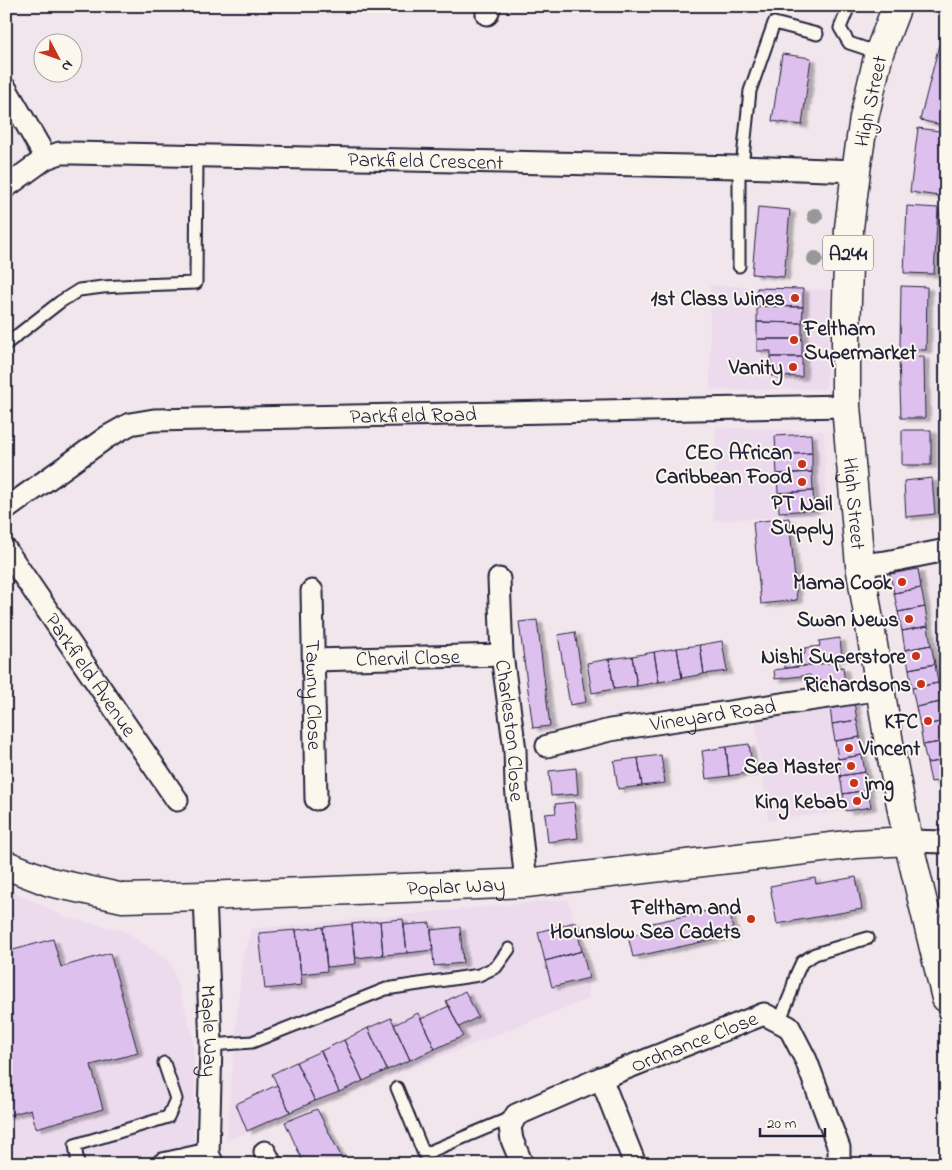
<svg xmlns="http://www.w3.org/2000/svg" width="952" height="1170" font-family="'Indie Flower',sans-serif">
  <style>
    .built { fill: #ecdbed }
    .building { fill: #dec0ee; stroke: #22223b; filter: url(#shadow) }
    .lines { fill: none; stroke-linecap: round; stroke-linejoin: round }
    .lane-casing { stroke: #22223b; stroke-width: 15 }
    .street-casing { stroke: #22223b; stroke-width: 25 }
    .secondary-casing { stroke: #22223b; stroke-width: 31 }
    .primary-casing { stroke: #22223b; stroke-width: 31 }
    .lane { stroke: #fbf7ec; stroke-width: 11 }
    .street { stroke: #fbf7ec; stroke-width: 21 }
    .secondary { stroke: #fbf7ec; stroke-width: 28 }
    .primary { stroke: #fbf7ec; stroke-width: 28 }
    .tree { fill: #989899 }
    .poi-dot { fill: #c8321e; stroke: #fbf7ec; stroke-width: 2 }
    .labels { text-anchor: middle; stroke-width: 4; stroke-linejoin: round; paint-order: stroke }
    .shield { fill: #fbf7ec; stroke: #636270; stroke-width: 1 }
    .shield-label { font-size: 20px; font-weight: bold; fill: #22223b }
    .street-label { font-size: 21px; fill: #22223b; stroke: #fbf7ec }
    .poi-label { font-size: 21px; font-weight: bold; fill: #22223b; stroke: #fbf7ec; text-anchor: end }
  </style>
  <defs>
    <filter id="shadow"><feDropShadow dx="5.5" dy="3" stdDeviation="1" flood-color="#0004"/></filter>
  </defs>
  <rect width="100%" height="100%" fill="#f2e6ed"/>
  <filter id="ink" filterUnits="userSpaceOnUse"><feTurbulence type="fractalNoise" baseFrequency=".02" numOctaves="2"/><feDisplacementMap in="SourceGraphic" scale="10" xChannelSelector="R" yChannelSelector="G"/><feConvolveMatrix kernelMatrix="1 2 1 2 8 2 1 2 1" color-interpolation-filters="sRGB"/></filter>
  <g filter="url(#ink)">
    <!-- built -->
    <path class="built" d="M710 285 830 290 826 389 710 390Z
      M716 427 824 431 826 514 713 521Z
      M854 702 871 807 846 811 768 820 755 719Z
      M6 889 15 892 68 918 125 931 171 963 193 1036 195 1114 193 1131 197 1149 203 1164H6Z
      M568 899 589 978 588 999 226 1141 242 959 251 929Z"/>
    <!-- building -->
    <path class="building" d="M939 45 946 47V126L920 120Z
      M782 54 811 58 802 125 772 121Z
      M918 128 946 132V150L939 196 910 192Z
      M907 206 938 208 934 274 904 273Z
      M758 207 790 210 784 277 752 274Z
      M901 286 927 287 926 350 900 349Z
      M757 288 803 289V307L757 306Z
      M757 306 803 307 802 323 757 322Z
      M757 322 802 323V339H757Z
      M757 339H802V357H771V351H757Z
      M924 356 925 418H901L899 357Z
      M771 357H802V377L771 376Z
      M902 430H931V465H902Z
      M811 434 812 453 776 455 775 436Z
      M812 453V472L777 474 776 455Z
      M812 472 813 491 778 493 777 474Z
      M932 478 935 514 906 517 904 481Z
      M813 491 814 510 779 512 778 493Z
      M789 518 797 600 761 604 753 522Z
      M918 569 921 588 894 593 890 574Z
      M921 588 925 607 898 612 894 593Z
      M925 607 928 626 902 631 898 612Z
      M537 620 550 726 533 728 519 622Z
      M928 626 931 645 905 650 902 631Z
      M575 632 586 702 570 705 558 635Z
      M840 638 842 658 835 659V662L785 668 783 657 805 654V648L820 646 819 641Z
      M722 641 727 671 704 674 700 645Z
      M700 645 704 674 682 678 677 648Z
      M931 645 935 664 909 669 905 650Z
      M677 648 682 678 659 682 654 652Z
      M654 652 659 682 637 686 632 656Z
      M632 656 637 686 614 689 609 659Z
      M609 659 614 689 592 693 587 663Z
      M835 662 836 668 843 667 845 684 827 686 826 680 811 682 810 675 775 679 774 670Z
      M935 664 938 683 912 688 909 669Z
      M938 683 941 702 916 707 912 688Z
      M854 702 857 720 832 724 830 706Z
      M941 702 945 721 920 726 916 707Z
      M857 720 860 737 835 741 832 724Z
      M945 721 946 741 923 745 920 726Z
      M860 737 862 755 838 759 835 741Z
      M946 741V760L927 763 923 745Z
      M749 744 753 772 729 776 726 747Z
      M726 747 729 776 706 779 702 751Z
      M661 755 665 783 642 786 638 758Z
      M862 755 865 772 840 776 838 759Z
      M638 758 642 786 618 789 614 761Z
      M946 760V780L931 782 927 763Z
      M576 768 578 794 551 796 549 771Z
      M865 772 868 790 843 794 840 776Z
      M868 790 871 807 846 811 843 794Z
      M574 802 578 838 548 842 545 814 556 813 555 804Z
      M856 877 862 909 777 924 770 886 815 878 816 884Z
      M712 910 714 917 730 913 734 935 633 957 628 936 645 932 643 925Z
      M403 919 407 953 383 955 380 921Z
      M380 921 383 955 356 958 352 924Z
      M575 922 582 951 545 961 538 932Z
      M430 923 433 950 407 953 404 925Z
      M352 924 356 964 327 967 323 927Z
      M323 927 327 971 301 974 296 930Z
      M460 927 463 963 434 966 431 930Z
      M296 930 302 985 265 989 259 933Z
      M53 939 61 967 110 953 138 1053 91 1065 103 1109 36 1128 31 1109 6 1116V952Z
      M582 951 589 978 552 987 545 961Z
      M465 991 478 1017 459 1027 446 1001Z
      M449 1006 463 1036 435 1049 421 1019Z
      M418 1013 435 1049 410 1060 394 1025Z
      M391 1018 410 1060 387 1070 368 1028Z
      M368 1028 387 1070 363 1081 344 1040Z
      M344 1040 363 1081 339 1092 321 1051Z
      M321 1051 339 1092 315 1101 296 1062Z
      M296 1062 315 1101 290 1112 272 1074Z
      M277 1085 290 1112 247 1131 236 1104Z
      M317 1109 345 1164H304L285 1122Z"/>
    <g class="lines">
      <!-- lane casing -->
      <g class="lane-casing">
        <path id="lane" d="M849 6 840 28 849 43 879 53
          M739 167V266
          M742 167 750 91 774 23 817 34
          M6 344 60 302 79 290 103 287 139 285 196 283 197 156
          M779 1022 791 993 796 975 802 962 815 954 868 938
          M211 1045 252 1042 386 989 479 975 496 967 509 949
          M397 1088 424 1154 515 1116
          M78 1164 75 1145 168 1117 176 1099 164 1063"/>
      </g>
      <!-- street casing -->
      <g class="street-casing">
        <g id="street">
          <path d="M487 14 490 6"/>
          <path d="M6 89 46 158"/>
          <path id="s1" d="M6 187 46 158 60 153H72L739 167 856 171"/>
          <path id="s2" d="M6 509 107 437 130 424 154 420 846 406"/>
          <path id="s3" d="M6 550 177 800"/>
          <path d="M860 565 886 562 946 550"/>
          <path id="s4" d="M499 579 502 655 515 750 516 786 526 883"/>
          <path id="s5" d="M312 591 316 799"/>
          <path id="s6" d="M314 660 502 655"/>
          <path id="s7" d="M547 746 610 730 881 689"/>
          <path d="M908 841 946 842"/>
          <path id="s8" d="M205 896 211 1045 208 1154 213 1164"/>
          <path id="s9" d="M601 1078 764 1014 789 1027 806 1060 839 1148V1164"/>
          <path d="M265 1152 271 1164"/>
          <path d="M163 1164 208 1154"/>
          <path d="M522 1164 512 1140 510 1127 516 1115 601 1078 635 1164"/>
        </g>
      </g>
      <!-- secondary casing -->
      <g class="secondary-casing">
        <g id="secondary">
          <path id="s10" d="M6 865 50 882 123 898 205 896 526 883 856 844 908 841"/>
        </g>
      </g>
      <!-- primary casing -->
      <g class="primary-casing">
        <g id="primary">
          <path id="s11" d="M897 6 879 53 864 118 856 171 849 228 846 336V406L860 565 889 743 908 841 946 998"/>
        </g>
      </g>
      <!-- lane -->
      <use href="#lane" class="lane"/>
      <!-- street -->
      <use href="#street" class="street"/>
      <!-- secondary -->
      <use href="#secondary" class="secondary"/>
      <!-- primary -->
      <use href="#primary" class="primary"/>
    </g>
    <!-- trees -->
    <g class="tree">
      <circle cx="815" cy="216" r="8"/>
      <circle cx="815" cy="259" r="8"/>
    </g>
  </g>
  <!-- markers -->
  <g class="poi-dot">
    <circle cx="795" cy="298" r="5"/>
    <circle cx="794" cy="340" r="5"/>
    <circle cx="793" cy="367" r="5"/>
    <circle cx="802" cy="464" r="5"/>
    <circle cx="802" cy="482" r="5"/>
    <circle cx="902" cy="582" r="5"/>
    <circle cx="909" cy="619" r="5"/>
    <circle cx="916" cy="656" r="5"/>
    <circle cx="921" cy="684" r="5"/>
    <circle cx="928" cy="721" r="5"/>
    <circle cx="849" cy="748" r="5"/>
    <circle cx="851" cy="766" r="5"/>
    <circle cx="854" cy="783" r="5"/>
    <circle cx="857" cy="801" r="5"/>
    <circle cx="751" cy="919" r="5"/>
  </g>
  <g class="labels">
    <!-- shield labels -->
    <rect class="shield" x="823" y="235.5" width="50" height="35" rx="4"/>
    <g class="shield-label">
      <text x="848" y="260">A244</text>
    </g>
    <!-- street labels -->
    <g class="street-label">
      <text transform="translate(870 101) rotate(-78)" y="7">High Street</text>
      <text dy="7" stroke="none"><textPath href="#s1" startOffset="430">Parkfield Crescent</textPath></text>
      <text dy="7" stroke="none"><textPath href="#s2" startOffset="434">Parkfield Road</textPath></text>
      <text dy="7" stroke="none"><textPath href="#s11" startOffset="504">High Street</textPath></text>
      <text dy="7" stroke="none"><textPath href="#s6" startOffset="94">Chervil Close</textPath></text>
      <text dy="7" stroke="none"><textPath href="#s3" startOffset="151">Parkfield Avenue</textPath></text>
      <text dy="7" stroke="none"><textPath href="#s5" startOffset="104">Tawny Close</textPath></text>
      <text dy="7" stroke="none"><textPath href="#s7" startOffset="169">Vineyard Road</textPath></text>
      <text dy="7" stroke="none"><textPath href="#s4" startOffset="152">Charleston Close</textPath></text>
      <text dy="7" stroke="none"><textPath href="#s10" startOffset="455">Poplar Way</textPath></text>
      <text dy="7" stroke="none"><textPath href="#s8" startOffset="135">Maple Way</textPath></text>
      <text dy="7" stroke="none"><textPath href="#s9" startOffset="100">Ordnance Close</textPath></text>
    </g>
    <!-- poi labels -->
    <g class="poi-label">
      <text x="785" y="305">1st Class Wines</text>
      <text x="804" y="335" text-anchor="start">Feltham<tspan x="804" dy="24">Supermarket</tspan></text>
      <text x="783" y="374">Vanity</text>
      <text x="792" y="459">CEO African<tspan x="792" dy="24">Caribbean Food</tspan></text>
      <text x="802" y="510" text-anchor="middle">PT Nail<tspan x="802" dy="24">Supply</tspan></text>
      <text x="892" y="589">Mama Cook</text>
      <text x="899" y="626">Swan News</text>
      <text x="906" y="663">Nishi Superstore</text>
      <text x="911" y="691">Richardsons</text>
      <text x="918" y="728">KFC</text>
      <text x="859" y="755" text-anchor="start">Vincent</text>
      <text x="841" y="773">Sea Master</text>
      <text x="864" y="790" text-anchor="start">jmg</text>
      <text x="847" y="808">King Kebab</text>
      <text x="741" y="914">Feltham and<tspan x="741" dy="24">Hounslow Sea Cadets</tspan></text>
    </g>
  </g>
  <!-- margin -->
  <rect width="952" height="1170" fill="none" stroke="#fbf7ec" stroke-width="25"/>
  <rect x="12" y="12" width="927" height="1145" fill="none" stroke="#22223b" stroke-width="2" filter="url(#ink)"/>
  <!-- north arrow -->
  <g transform="translate(58 58) rotate(131)"><circle r="24" fill="#fbf7ec" stroke="#a4a2a5"/>
  <path d="M0-4L9 19L0 12L-9 19Z" fill="#c8321e"/>
  <text y="-8" font-size="14" font-weight="bold" text-anchor="middle" fill="#22223b">N</text>
  </g>
  <!-- scale -->
  <path d="M760 1128v8h65v-8" fill="none" stroke="#22223b" stroke-width="2.5"/>
  <text x="767" y="1128" font-size="15" fill="#22223b" stroke="#fbf7ec" stroke-width="4" paint-order="stroke">20 m</text>
</svg>
